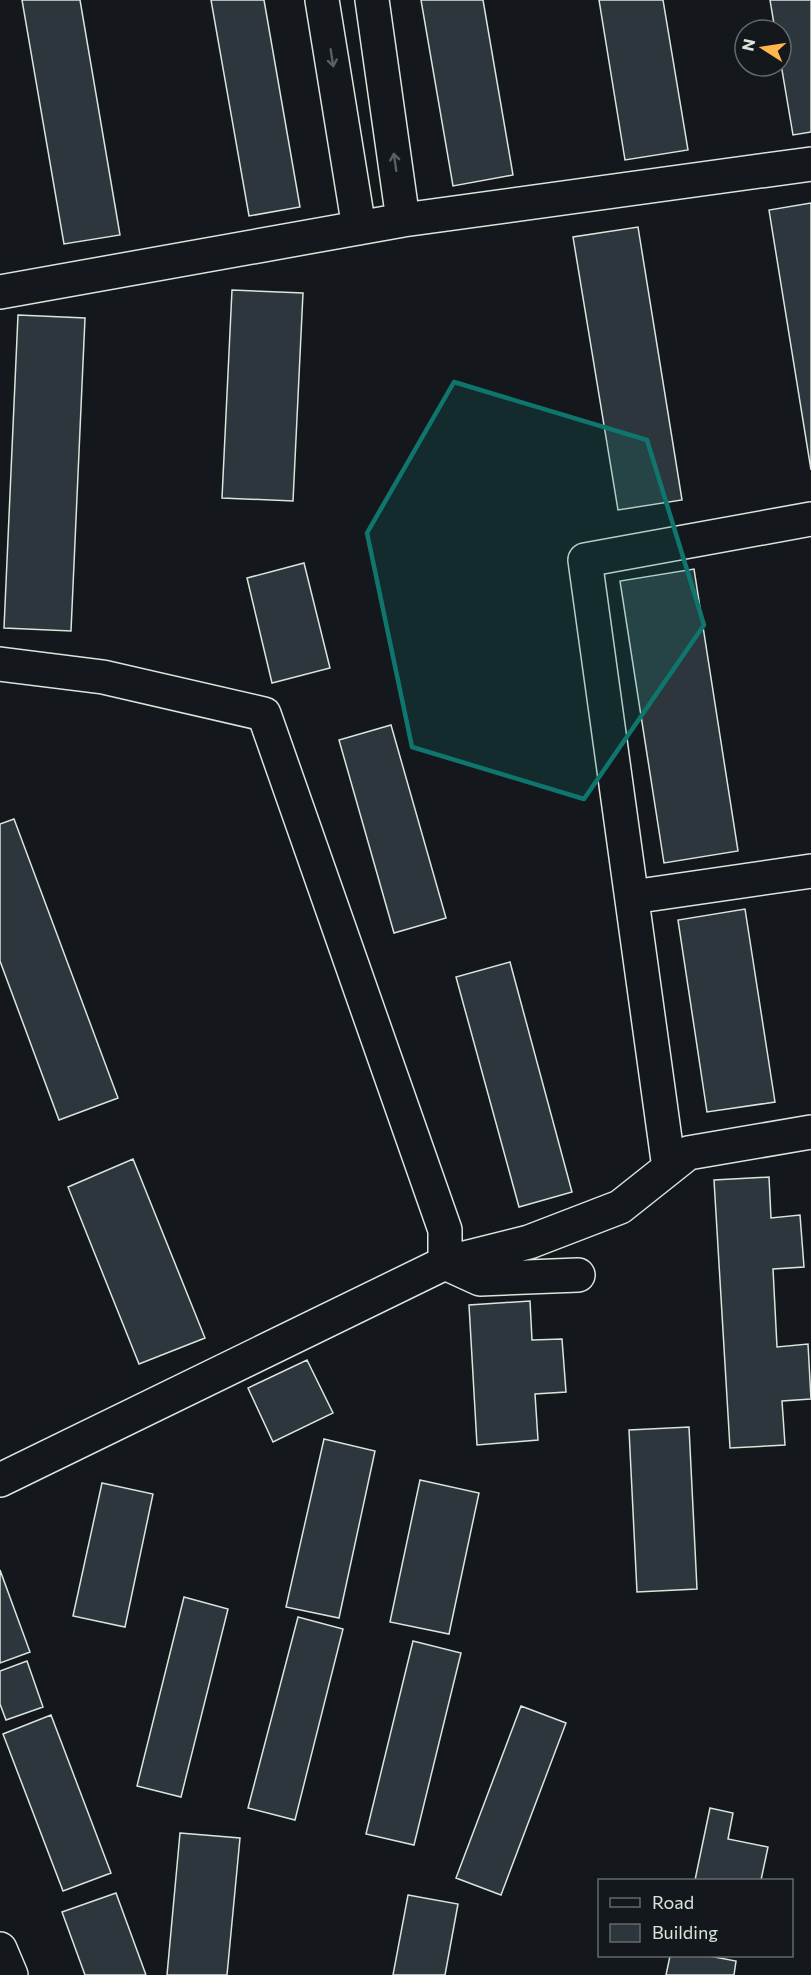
<svg xmlns="http://www.w3.org/2000/svg" width="811" height="1975" font-family="Commissioner,sans-serif">
  <style>
    .building { fill: #2c363c; stroke: #d8e6dc; stroke-width: 1.5 }
    .lines { fill: none; stroke-linecap: round; stroke-linejoin: round }
    .minor-casing { stroke: #d8e6dc; stroke-width: 36 }
    .major-casing { stroke: #d8e6dc; stroke-width: 36 }
    .minor { stroke: #14181c; stroke-width: 33 }
    .major { stroke: #14181c; stroke-width: 33 }
    .oneway { stroke: #59605f }
    .marked { fill: #0f766e; fill-opacity: 0.2; stroke: #0f766e; stroke-width: 4.5; stroke-linejoin: round }
  </style>
  <rect width="100%" height="100%" fill="#14181c"/>
  <!-- building -->
  <path class="building" d="M22 0H80L120 235 64 244Z
    M211 0H264L300 207 249 216Z
    M421 0H483L513 175 453 186Z
    M599 0H663L688 150 625 160Z
    M770 0H811V132L793 135 781 64V30H775Z
    M811 203V470L769 210Z
    M638 227 682 500 618 510 573 237Z
    M232 290 303 293 293 501 222 498Z
    M18 315 85 318 71 631 4 628Z
    M304 563 330 668 272 683 247 578Z
    M694 569 738 851 664 863 620 581Z
    M391 725 446 918 394 933 339 740Z
    M14 819 118 1098 59 1120 0 961V824Z
    M745 909 775 1102 707 1112 678 920Z
    M510 962 572 1192 519 1207 456 977Z
    M133 1159 205 1338 139 1364 68 1187Z
    M769 1177 771 1218 800 1215 804 1267 773 1269 777 1347 808 1344 811 1399 782 1401 785 1445 730 1448 714 1180Z
    M530 1301 532 1340 562 1339 566 1392 535 1394 538 1440 477 1445 469 1305Z
    M307 1360 333 1413 273 1442 248 1388Z
    M689 1427 697 1589 637 1592 629 1430Z
    M324 1439 375 1451 339 1618 286 1607Z
    M420 1480 479 1493 449 1634 390 1622Z
    M102 1483 153 1494 125 1627 73 1616Z
    M0 1570 30 1652 0 1663Z
    M184 1597 228 1609 181 1797 137 1786Z
    M298 1617 343 1629 295 1820 248 1808Z
    M413 1641 461 1653 414 1845 366 1834Z
    M27 1661 43 1707 6 1720 0 1704V1671Z
    M521 1706 566 1723 501 1895 456 1878Z
    M51 1715 111 1873 63 1891 3 1734Z
    M710 1808 733 1813 728 1839 768 1847 761 1880H695Z
    M180 1833 240 1838 227 1975H167Z
    M116 1893 146 1975H85L62 1912Z
    M408 1895 458 1904 445 1975H393Z
    M670 1956H709L736 1961 734 1975H666Z"/>
  <g class="lines">
    <!-- minor casing -->
    <g class="minor-casing">
      <path id="minor" d="M322 0 359 228
        M372 0 403 220
        M0 292 403 220 811 164
        M0 664 103 677 264 714 445 1230V1263L480 1279 578 1275
        M632 897 811 871
        M669 1168 585 560 811 519
        M0 1480 445 1263 529 1242 620 1207 688 1153 811 1132"/>
    </g>
    <!-- major casing -->
    <g class="major-casing">
      <path id="major" d="M0 1949 11 1975"/>
    </g>
    <!-- minor -->
    <use href="#minor" class="minor"/>
    <!-- major -->
    <use href="#major" class="major"/>
  </g>
  <!-- one-way arrows -->
  <defs><path id="oneway-shaft" d="M-6 0H5M1.5-3L5.5 0L1.5 3" fill="none" stroke-width="1.6" stroke-linecap="round" stroke-linejoin="round" transform="scale(1.5)"/></defs>
  <g class="oneway">
    <use href="#oneway-shaft" transform="translate(332 58) rotate(81)"/>
    <use href="#oneway-shaft" transform="translate(395 162) rotate(-98)"/>
  </g>
  <!-- marked area -->
  <path class="marked" d="M454 382 647 440 704 625 584 799 412 747 367 533Z"/>
  <!-- legend -->
  <rect x="598" y="1879" width="195" height="78" fill="#14181c" stroke="#626a69" stroke-width="1.5"/>
  <rect x="610" y="1898" width="30" height="9" fill="#14181c" stroke="#626a69" stroke-width="1.5"/>
  <text x="652" y="1909" font-size="18" fill="#d8e6dc">Road</text>
  <rect x="610" y="1924" width="30" height="18" fill="#2c363c" stroke="#626a69" stroke-width="1.5"/>
  <text x="652" y="1939" font-size="18" fill="#d8e6dc">Building</text>
  <!-- north arrow -->
  <g transform="translate(763 48) rotate(282)"><circle r="28" fill="#14181c" stroke="#626a69" stroke-width="1.5"/>
  <path d="M0-4.5L10 22L0 15L-10 22Z" fill="#ffb74d"/>
  <text y="-9" font-size="16" font-weight="bold" text-anchor="middle" fill="#d8e6dc">N</text>
  </g>
</svg>
